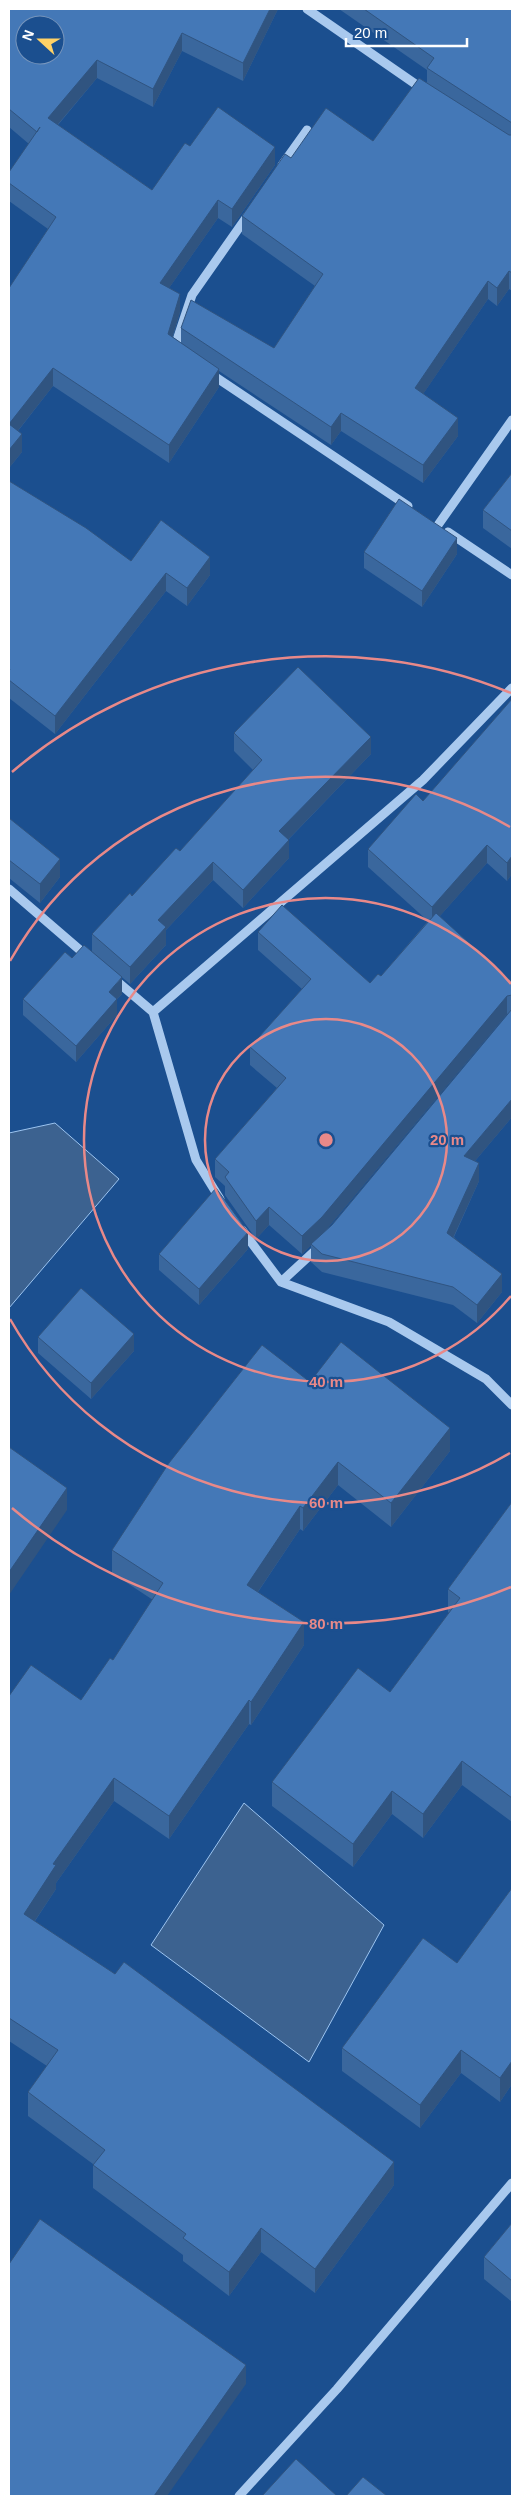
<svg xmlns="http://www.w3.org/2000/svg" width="521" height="2505" font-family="Helvetica,sans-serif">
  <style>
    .water { fill: #3c6290; stroke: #9cc4f0 }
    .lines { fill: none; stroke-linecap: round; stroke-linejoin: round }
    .minor { stroke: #a9c9ee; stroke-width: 9 }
    .wall { fill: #3a679d; fill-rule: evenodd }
    .shaded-wall { fill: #305480 }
    .building { fill: #4478b7; stroke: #305480; fill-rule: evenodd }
    .ring { fill: none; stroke: #e88989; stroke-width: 2.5 }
    .centre { fill: #e88989; stroke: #1b4f8f; stroke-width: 2.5 }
    .ring-label { font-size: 15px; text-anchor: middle; font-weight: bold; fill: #e88989; stroke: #1b4f8f; stroke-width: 4.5; stroke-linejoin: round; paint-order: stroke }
  </style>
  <rect width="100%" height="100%" fill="#1b4f8f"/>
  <!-- water -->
  <path class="water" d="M55 1123 119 1179 9 1308V1133Z
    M244 1803 384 1925 309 2062 151 1945Z"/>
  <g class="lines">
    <!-- minor -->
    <path class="minor" d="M307 9 424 90
      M282 165 307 130
      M174 349 192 295 248 215
      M211 374 408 506
      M438 525 512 420
      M448 532 512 575
      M9 889 88 957
      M113 978 153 1012 423 780 512 688
      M153 1012 196 1160 220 1199
      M242 1230 281 1282 389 1322 486 1379 512 1405
      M281 1282 320 1246
      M239 2496 337 2389 512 2183"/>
  </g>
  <!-- wall -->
  <path class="wall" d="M9 9H278L243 81 182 51 153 107 97 78 58 125 152 190 190 146 275 165 232 227 218 218 169 288 180 312 173 337 181 343V328L274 348 315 286 242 234V216L291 158 373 141 427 82V70L339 9H512V291L509 289 497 306 488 299 423 394 458 436 423 483 341 431 331 445 219 371V387L169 463 53 386 18 431 22 452 9 468 48 229 9 201V172L29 144 9 127Z
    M512 473V549L483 528V510Z
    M9 481 131 561 210 575 187 606 166 591 55 734 9 698Z
    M364 552 457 554 422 607 364 568Z
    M512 699V874L507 881 487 863 439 917 512 982V1117L475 1161 479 1181 454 1237 502 1292 477 1323 453 1305 322 1272 311 1262V1245L302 1254 269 1225 256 1239 225 1195V1186L215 1177V1159L277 1088 250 1065V1047L302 989 258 950V932L370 983 381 976 428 921 368 867V849L423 801ZM507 1014H509L332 1225 326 1230Z
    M234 733 371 754 289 839V858L243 908 213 880 166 930V945L130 984 92 952V934L180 851 253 770 234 751Z
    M9 818 60 877 40 903 9 878V879Z
    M72 958 122 994 117 999V1015L76 1062 23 1015V999Z
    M248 1249 199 1305 159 1270V1254Z
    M38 1337 134 1351 91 1399 38 1353Z
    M310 1382 450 1451 391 1527 338 1485 303 1531 300 1529 258 1592 304 1645 251 1725 249 1724 169 1839 114 1801 56 1883V1889L35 1921 394 2185 315 2293 261 2252 229 2296 183 2261V2255L93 2188V2164L28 2116V2092L47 2066 9 2041V1696L81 1700 113 1660 153 1600 112 1573V1550Z
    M512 1502V1822L462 1785 423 1838 392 1814 353 1867 272 1806V1782L390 1692 449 1613 448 1612V1589Z
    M512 1888V2084L500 2102 461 2073 420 2128 342 2071V2048L457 1963Z
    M512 2223V2302L484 2279V2257Z"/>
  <!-- shaded-wall -->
  <path class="shaded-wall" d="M270 9H278L243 81V63Z
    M182 33V51L153 107V89Z
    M97 60V78L48 136V118Z
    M275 147V165L232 227V209Z
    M218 200V218L160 301V283Z
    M509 271V289L497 306V288Z
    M488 281V299L415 406V388Z
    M180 294V312L168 352V334Z
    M53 368V386L9 442V424Z
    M219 369V387L169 463V445Z
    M341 413V431L331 445V427Z
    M458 418V436L423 483V465Z
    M22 434V452L9 468V450Z
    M457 538V554L422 607V591Z
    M210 557V575L187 606V588Z
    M166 573V591L55 734V716Z
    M371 737V754L279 849V831Z
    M289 840V858L243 908V890Z
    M487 845V863L432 925V907Z
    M512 856V874L507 881V863Z
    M60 859V877L40 903V884Z
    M213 862V880L166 930V945L130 984V967L158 920Z
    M122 977V994L117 999V1015L76 1062V1046L109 992Z
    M507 996V1014L322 1235 302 1254V1236Z
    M512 1099V1117L464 1174V1156Z
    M479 1163V1181L447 1251V1233Z
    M269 1207V1225L256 1239V1221Z
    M248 1232V1249L199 1305V1289Z
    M502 1274V1292L477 1323V1305Z
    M134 1334V1351L91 1399V1383Z
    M450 1428V1451L391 1527V1503Z
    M338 1462V1485L303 1531V1508Z
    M67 1488V1510L9 1595V1572Z
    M300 1506V1529L247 1608V1585Z
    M304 1622V1645L251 1725V1702Z
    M249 1700V1724L169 1839V1816Z
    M462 1761V1785L423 1838V1814Z
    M114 1778V1801L56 1883V1889L24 1937V1914L53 1864Z
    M392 1791V1814L353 1867V1844Z
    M461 2050V2073L420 2128V2105Z
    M512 2061V2084L500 2102V2078Z
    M394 2162V2185L315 2293V2269Z
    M261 2228V2252L229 2296V2272Z
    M246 2365V2384L167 2496H154Z"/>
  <!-- building -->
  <path class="building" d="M9 9H270L243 63 182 33 153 89 97 60 48 118 152 190 185 143 190 146 218 107 275 147 232 209 218 200 160 283 180 294 168 334 219 369 169 445 53 368 9 424 22 434 9 450V288L56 217 9 183V172L40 127 37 132 9 109ZM25 25H55V55H25Z
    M364 9H512V123L427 68 434 58Z
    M419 78 509 135H512V273L509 271 497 288 488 281 415 388 458 418 423 465 341 413 331 427 181 328 191 300 274 348 323 274 242 216 285 154 291 158 326 108 373 141Z
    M512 473V531L483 510Z
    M9 481 86 528 131 561 161 520 210 557 187 588 166 573 55 716 9 680V671L10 669 9 668Z
    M399 499 457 538 422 591 364 552Z
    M298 667 371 737 279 831 289 840 243 890 213 862 158 920 166 927 130 967 92 934 130 893 132 896 176 848 180 851 262 760 234 733Z
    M512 699V856L507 863 487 845 432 907 368 849 416 794 423 801Z
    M9 818 60 859 40 884 9 860V861Z
    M282 905 370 983 378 974 381 976 436 913 512 982V995L507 996 322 1217 302 1236 269 1207 256 1221 225 1177 229 1172 215 1159 286 1078 250 1047 311 979 258 932Z
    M84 945 122 977 109 992 117 999 76 1046 23 999 65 952 72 958Z
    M512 1009V1099L464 1156 479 1163 447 1233 502 1274 477 1305 453 1287 322 1254 311 1244 332 1225Z
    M216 1188 248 1232 199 1289 159 1254Z
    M81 1288 134 1334 91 1383 38 1337Z
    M341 1342 450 1428 391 1503 338 1462 303 1508 300 1506 247 1585 304 1622 251 1702 249 1700 169 1816 114 1778 53 1864 56 1865 24 1914 115 1974 124 1962 394 2162 315 2269 261 2228 229 2272 183 2238 186 2234 93 2165 105 2150 28 2092 58 2050 9 2018V1696L31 1665 81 1700 110 1658 113 1660 163 1583 112 1550 169 1463 262 1345 310 1382Z
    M9 1447 67 1488 9 1572Z
    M512 1502V1798L462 1761 423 1814 392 1791 353 1844 272 1782 358 1668 390 1692 460 1598 448 1589Z
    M512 1888V2061L500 2078 461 2050 420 2105 342 2048 423 1938 457 1963Z
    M40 2219 246 2365 154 2496H9V2264Z
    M512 2223V2281L484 2257Z
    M296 2459 337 2496H262Z
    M363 2477 387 2496H346Z"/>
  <!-- distance rings -->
  <g class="ring">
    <circle cx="326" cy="1140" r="121"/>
    <path d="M511 1296A242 242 0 1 1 511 984"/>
    <path d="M510 1453A363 363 0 0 1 10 1319M10 961A363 363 0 0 1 510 827"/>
    <path d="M511 1587A484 484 0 0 1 12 1508M12 772A484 484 0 0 1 511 693"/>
  </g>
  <circle cx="326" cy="1140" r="8" class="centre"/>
  <g class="ring-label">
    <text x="447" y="1145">20 m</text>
    <text x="326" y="1387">40 m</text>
    <text x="326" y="1508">60 m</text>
    <text x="326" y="1629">80 m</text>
  </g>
  <!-- border -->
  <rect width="521" height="2505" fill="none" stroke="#ffffff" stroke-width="20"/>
  <!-- north arrow -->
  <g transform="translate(40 40) rotate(291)"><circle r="24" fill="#1b4f8f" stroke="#7695bc"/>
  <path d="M0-4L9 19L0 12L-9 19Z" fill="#ffd166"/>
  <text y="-8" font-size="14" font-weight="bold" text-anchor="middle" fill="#ffffff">N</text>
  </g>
  <!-- scale -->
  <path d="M346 38v8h121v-8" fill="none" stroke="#ffffff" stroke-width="2.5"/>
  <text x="354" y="38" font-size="15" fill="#ffffff" stroke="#1b4f8f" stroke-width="4" paint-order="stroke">20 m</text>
</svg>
